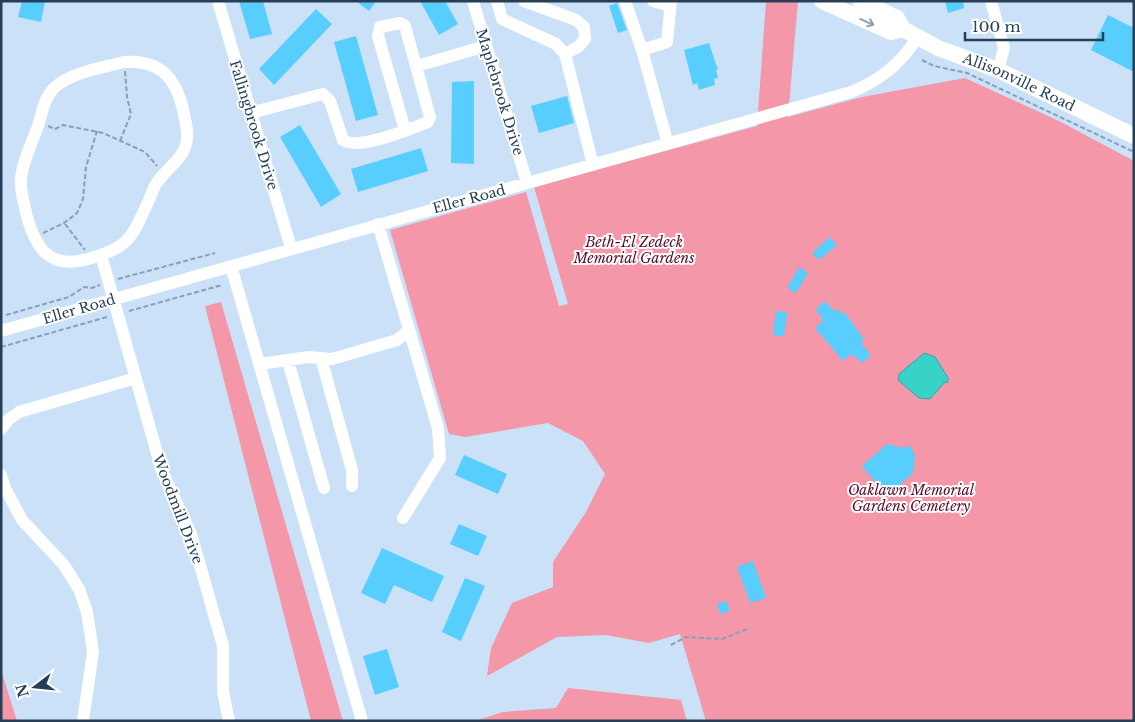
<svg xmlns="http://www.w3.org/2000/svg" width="1135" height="722" font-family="'Libre Baskerville',serif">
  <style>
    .green { fill: #f497a9 }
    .water { fill: #38d2c8; stroke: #33a6a6 }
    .building { fill: #58cefe }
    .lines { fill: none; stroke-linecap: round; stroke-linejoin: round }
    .path { stroke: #88a0b7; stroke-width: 2; stroke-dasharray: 5 2.5; stroke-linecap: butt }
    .minor { stroke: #fff; stroke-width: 12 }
    .major { stroke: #fff; stroke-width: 16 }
    .oneway { stroke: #929faa }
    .labels { text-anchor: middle; stroke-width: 4; stroke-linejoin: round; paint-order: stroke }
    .street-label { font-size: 14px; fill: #263f56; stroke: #fff }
    .park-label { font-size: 14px; font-style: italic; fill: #5c0d27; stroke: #fff }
  </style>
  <rect width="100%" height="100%" fill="#cae1f8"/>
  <!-- green -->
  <path class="green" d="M766 1H798L788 117 862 97 965 78 1059 121 1134 161V721H706L680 634 649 643 606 635 557 637 487 676 491 648 512 603 553 587V562L586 512 605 474 583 441 548 423 465 437 449 434 390 230 526 192 559 306 568 304 534 187 757 126Z
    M221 302 343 721H311L205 306Z
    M1 670 17 721H1Z
    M568 688 681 700 687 721H475L503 712 556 708Z"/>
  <!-- water -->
  <path class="water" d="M924 353 935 357 948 378V382L944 383 930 399 919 398 898 380 899 374Z"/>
  <!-- building -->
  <path class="building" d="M22 1H45L41 22 18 17Z
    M239 1H263L272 34 250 39Z
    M356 1H376L369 11Z
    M420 1H445L458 24 439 35Z
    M945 1H963L964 8 948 13Z
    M617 3 627 30 618 33 609 6Z
    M316 9 332 24 274 85 259 69Z
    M1108 15 1134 28V72L1091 50Z
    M356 36 378 115 356 121 334 42Z
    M709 43 718 70H716L718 78 714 79 715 85 699 90 697 83 693 85 684 50Z
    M474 81V164L451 163 452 82Z
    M567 96 574 123 539 133 531 106Z
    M300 125 341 194 321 207 280 137Z
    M421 148 428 171 358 192 351 169Z
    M830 237 837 245 819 260 812 253Z
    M799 267 808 273 796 293 787 288Z
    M825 301 835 312 838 309 843 314 845 313 861 335 864 341 861 344 871 355 862 363 851 354 843 361 815 328 823 321 816 309Z
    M776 311 787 312 784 336 773 335Z
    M887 444 904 448 908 445 915 454 913 473 887 496 862 466Z
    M464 455 507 474 498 494 455 475Z
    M459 524 487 536 478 556 450 544Z
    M382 548 444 576 432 602 394 585 385 604 361 593Z
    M753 561 766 598 750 603 737 567Z
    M465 578 485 586 461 641 442 632Z
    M726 601 730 611 720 614 717 604Z
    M387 649 399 687 375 695 363 656Z"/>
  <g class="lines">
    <!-- path -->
    <path class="path" d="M922 60 934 66 967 73 1134 152
      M48 126 55 129 63 125 103 133 145 152 157 166
      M120 141 131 114 127 97 125 71
      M65 224 85 250
      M43 233 64 223 77 213 83 199 86 167 97 131
      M118 279 215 253
      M129 311 222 285
      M6 315 69 297 84 287 92 288 100 285
      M1 347 107 317
      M671 645 686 637 722 639 750 628"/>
    <!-- minor -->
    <path class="minor" d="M218 1 291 248
      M473 1 527 183
      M497 1 502 19 556 44 565 54 593 165
      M524 1 576 20 584 27 585 39 578 47 565 54
      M625 1 642 50
      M653 1 670 6
      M991 1 1004 48 998 70
      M124 62C162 59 177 80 184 114 186 124 189 134 186 144 182 160 168 167 159 180 154 185 152 193 149 200 131 238 131 247 88 259 48 270 35 247 26 213 24 202 20 191 21 180 22 162 32 143 38 126 42 113 44 98 54 88 71 72 102 68 124 62Z
      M417 66 486 46
      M250 113 323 94 330 101 343 140C358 151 410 129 428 122L430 117 405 26 400 23 380 27 378 36 405 130
      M668 144 642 50 667 42 671 1
      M378 224 438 428 440 458 403 518
      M101 255 162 471 191 534 223 646V692L229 721
      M231 266 362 721
      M1 331 851 92C881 80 900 64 918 37
      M321 358 352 470V486
      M288 361 324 488
      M259 364 309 357 332 359 397 340 409 330
      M1 429 8 420 19 412 136 378
      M1 475 5 488 22 520 64 565 79 589 87 612 93 652 83 721"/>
    <!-- major -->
    <g class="major">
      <path d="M822 1 891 32 903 29"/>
      <path id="s1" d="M860 1 897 18 903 29 938 48 998 70 1134 136"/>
    </g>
  </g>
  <!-- one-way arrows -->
  <defs><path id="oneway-shaft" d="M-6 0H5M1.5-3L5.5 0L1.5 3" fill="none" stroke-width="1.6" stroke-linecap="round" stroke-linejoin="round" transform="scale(1.25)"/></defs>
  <use class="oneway" href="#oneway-shaft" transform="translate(867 22) rotate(24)"/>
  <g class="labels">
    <!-- street labels -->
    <g class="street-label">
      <text dy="5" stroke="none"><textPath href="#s1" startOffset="181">Allisonville Road</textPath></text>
      <text transform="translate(500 92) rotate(73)" y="5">Maplebrook Drive</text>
      <text transform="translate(254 125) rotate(73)" y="5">Fallingbrook Drive</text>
      <text transform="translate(469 199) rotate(-15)" y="5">Eller Road</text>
      <text transform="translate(79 309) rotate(-16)" y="5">Eller Road</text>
      <text transform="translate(178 509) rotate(69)" y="5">Woodmill Drive</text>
    </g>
    <!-- park labels -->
    <g class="park-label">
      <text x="634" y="247">Beth-El Zedeck<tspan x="634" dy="16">Memorial Gardens</tspan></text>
      <text x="911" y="495">Oaklawn Memorial<tspan x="911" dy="16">Gardens Cemetery</tspan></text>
    </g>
  </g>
  <!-- border -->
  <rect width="1135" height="722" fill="none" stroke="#263f56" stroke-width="5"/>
  <!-- north arrow -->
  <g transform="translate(35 687) rotate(254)" stroke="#ffffff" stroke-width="4" paint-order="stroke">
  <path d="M0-4L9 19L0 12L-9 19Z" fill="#263f56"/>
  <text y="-8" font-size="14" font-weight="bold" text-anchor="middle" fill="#263f56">N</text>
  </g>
  <!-- scale -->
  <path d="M965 32v8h138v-8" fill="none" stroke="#263f56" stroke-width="2.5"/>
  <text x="972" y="32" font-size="15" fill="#263f56" stroke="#ffffff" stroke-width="4" paint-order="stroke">100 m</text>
</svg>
